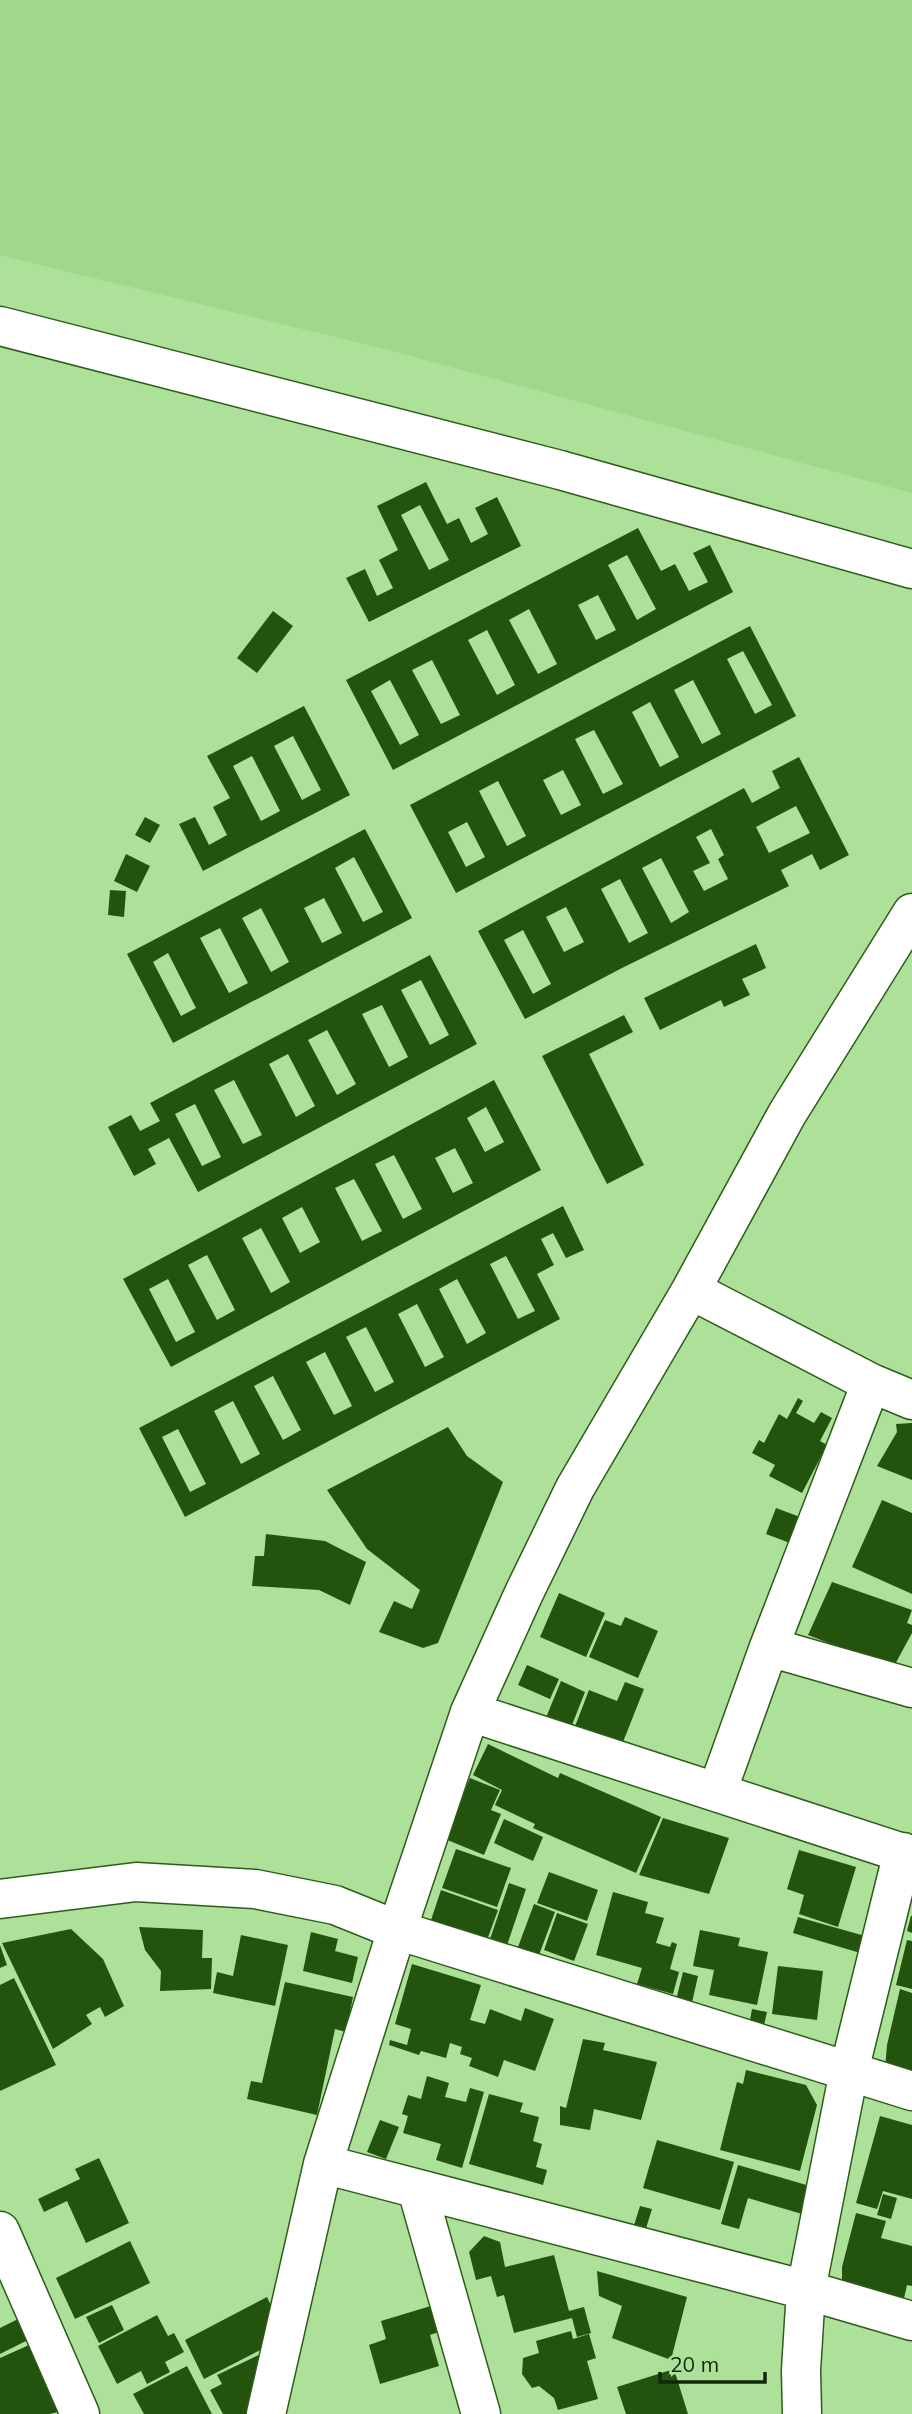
<svg xmlns="http://www.w3.org/2000/svg" width="912" height="2414" font-family="Mulish,sans-serif">
  <style>
    .built { fill: #9fd78b }
    .building { fill: #24530e; fill-rule: evenodd }
    .lines { fill: none; stroke-linecap: round; stroke-linejoin: round }
    .minor-casing { stroke: #2e5d1a; stroke-width: 41 }
    .major-casing { stroke: #2e5d1a; stroke-width: 41 }
    .minor { stroke: #fff; stroke-width: 38 }
    .major { stroke: #fff; stroke-width: 38 }
  </style>
  <rect width="100%" height="100%" fill="#ade19a"/>
  <!-- built -->
  <path class="built" d="M0 0H912V493L396 352 0 255Z"/>
  <!-- building -->
  <path class="building" d="M426 482 447 524 459 518 471 543 488 534 475 508 497 497 521 546 369 622 346 578 365 569 377 596 393 588 379 560 398 550 377 506ZM420 505 449 560 429 570 401 515Z
    M638 528 661 571 675 564 689 591 708 582 693 553 710 545 733 592 393 770 346 680ZM627 555 656 609 637 620 608 565ZM598 595 616 630 596 640 578 605ZM529 609 557 664 538 674 509 620ZM487 630 515 685 497 695 468 640ZM432 660 460 715 441 724 412 670ZM390 680 419 735 400 745 371 691Z
    M273 611 293 626 257 673 237 658Z
    M750 626 796 716 456 893 410 805ZM743 651 772 705 755 714 727 659ZM693 680 721 734 702 744 674 690ZM650 702 679 757 660 767 632 712ZM594 730 623 784 603 794 575 739ZM563 770 581 805 561 815 543 780ZM498 781 526 836 507 846 479 791ZM467 822 485 857 466 867 448 832Z
    M304 706 350 795 203 871 179 824 195 817 209 845 227 835 213 807 230 798 207 756ZM293 736 321 790 302 800 274 746ZM252 756 280 811 261 821 233 766Z
    M799 757 849 855 820 870 812 854 781 870 789 886 622 968 525 1019 478 931 744 788 752 803 780 788 772 771ZM796 806 810 833 769 853 756 827ZM711 829 724 855 718 859 728 879 704 891 693 871 710 863 696 837ZM661 858 689 912 671 923 642 868ZM620 879 648 933 629 943 601 889ZM566 907 584 942 564 952 546 917ZM523 930 551 984 533 994 504 940Z
    M145 817 160 825 150 843 135 835Z
    M365 829 412 918 173 1043 127 954ZM354 857 383 912 363 922 335 868ZM324 898 342 933 322 943 304 908ZM261 908 289 962 271 972 242 918ZM220 928 248 983 229 993 200 938ZM168 953 196 1008 181 1016 153 962Z
    M126 854 150 866 137 892 114 881Z
    M110 890 126 891 124 917 108 915Z
    M756 944 766 968 742 979 750 995 724 1007 721 1000 660 1030 644 998Z
    M430 955 477 1044 198 1192 169 1138 148 1149 156 1164 134 1176 108 1127 131 1115 140 1131 160 1121 150 1103ZM421 980 449 1035 430 1045 401 990ZM382 1005 408 1057 389 1067 362 1014ZM327 1030 356 1084 337 1095 308 1040ZM288 1054 315 1106 296 1117 269 1064ZM234 1080 262 1135 243 1144 214 1090ZM195 1104 221 1157 202 1166 175 1114Z
    M624 1015 633 1032 589 1054 644 1165 607 1184 542 1056Z
    M494 1080 541 1170 171 1367 123 1279ZM486 1107 504 1142 485 1152 467 1118ZM455 1148 473 1183 453 1193 435 1158ZM394 1155 422 1209 403 1219 375 1164ZM354 1179 382 1231 362 1241 335 1188ZM302 1207 320 1242 300 1253 282 1218ZM261 1228 290 1282 271 1293 242 1238ZM207 1255 235 1310 217 1320 188 1265ZM168 1279 195 1332 176 1342 149 1289Z
    M563 1206 584 1250 566 1258 553 1233 541 1239 554 1265 537 1274 560 1319 185 1517 139 1428ZM506 1256 535 1311 518 1319 490 1264ZM457 1279 486 1333 467 1344 439 1289ZM417 1304 444 1357 425 1367 398 1314ZM366 1327 394 1382 375 1392 346 1337ZM325 1352 352 1406 334 1415 306 1362ZM273 1376 301 1430 283 1440 254 1386ZM233 1401 260 1454 241 1464 214 1411ZM178 1429 206 1484 190 1492 162 1437Z
    M798 1398 803 1401 796 1413 814 1423 821 1412 832 1418 820 1441 827 1445 802 1493 769 1476 775 1465 752 1453 759 1440 764 1443 779 1414 787 1419Z
    M912 1423V1480L877 1466 897 1432 896 1424Z
    M448 1427 467 1456 503 1482 438 1643 423 1648 379 1632 394 1601 412 1609 420 1590 367 1549 327 1490Z
    M882 1500 912 1513V1594L852 1567Z
    M776 1508 808 1520 798 1546 766 1534Z
    M266 1534 325 1541 366 1562 350 1605 319 1590 252 1586 255 1556H264Z
    M832 1582 912 1610 907 1623 912 1625V1633L893 1668 808 1635Z
    M559 1593 605 1613 586 1657 540 1637Z
    M625 1617 658 1631 638 1678 589 1657 605 1620 621 1626Z
    M527 1665 559 1679 550 1699 518 1685Z
    M561 1681 585 1692 570 1730 545 1720Z
    M625 1682 644 1689 621 1747 574 1729 589 1690 617 1701Z
    M488 1744 558 1778 560 1773 661 1817 636 1873 533 1828 535 1824 495 1805 502 1790 473 1775Z
    M470 1778 500 1790 491 1810 501 1814 484 1855 445 1839Z
    M663 1818 729 1838 709 1894 639 1875Z
    M504 1819 543 1837 533 1861 494 1843Z
    M456 1849 511 1868 497 1907 442 1888Z
    M799 1850 856 1867 838 1927 799 1914 804 1895 787 1889Z
    M549 1872 598 1890 587 1921 537 1903Z
    M509 1883 526 1889 504 1954 487 1948Z
    M441 1890 498 1910 486 1943 430 1923Z
    M613 1892 648 1902 645 1913 664 1918 656 1943 670 1947 672 1942 677 1944 670 1969 679 1972 673 1994 637 1984 642 1968 596 1955Z
    M534 1904 555 1912 539 1955 518 1947Z
    M557 1913 588 1924 574 1961 544 1950Z
    M911 1916H912V1933L907 1931Z
    M798 1917 872 1938 867 1955 793 1933Z
    M139 1927 203 1930 202 1958H212L211 1989 160 1991 161 1971 145 1950Z
    M71 1929 103 1959 124 2006 105 2017 100 2007 86 2015 92 2024 53 2049 2 1943Z
    M700 1930 740 1938 738 1946 768 1952 757 2005 709 1995 714 1970 693 1966Z
    M311 1932 338 1939 335 1951 358 1957 352 1983 303 1971Z
    M241 1935 288 1945 275 2006 213 1993 217 1972 233 1976Z
    M907 1940 912 1941V1989L896 1985Z
    M0 1945 7 1965 0 1968Z
    M412 1964 481 1985 470 2020 485 2024 490 2009 521 2021 525 2008 554 2019 535 2071 504 2060 498 2077 469 2066 472 2058 460 2054 462 2047 450 2043 446 2058 421 2051 419 2055 389 2045 390 2040 407 2045 411 2029 395 2024Z
    M778 1966 823 1971 817 2020 772 2014Z
    M683 1972 698 1976 691 2007 675 2004Z
    M14 1978 56 2065 0 2091V1985Z
    M285 1982 353 1997 346 2032 335 2029 317 2115 247 2099 251 2081 262 2083Z
    M900 1989 912 1993V2084L885 2069 887 2045Z
    M752 2009 767 2012 762 2034 748 2031Z
    M583 2039 605 2043 603 2050 657 2062 641 2120 594 2109 590 2130 560 2125V2106L566 2108Z
    M746 2070 806 2085 817 2105 800 2171 720 2150 737 2082 743 2084Z
    M427 2076 449 2083 445 2097 466 2102 470 2088 484 2092 462 2168 436 2160 441 2144 403 2133 408 2116 402 2114 408 2095 421 2099Z
    M489 2094 523 2103 520 2112 539 2117 533 2141 542 2144 536 2167 547 2170 543 2185 469 2164Z
    M880 2116 912 2125V2199L883 2191 877 2209 856 2203Z
    M380 2120 399 2127 386 2159 367 2152Z
    M657 2140 734 2162 720 2210 643 2188Z
    M99 2158 129 2223 86 2243 67 2201 44 2212 38 2199 80 2179 75 2169Z
    M738 2165 810 2186 802 2214 748 2198 739 2229 721 2224Z
    M883 2194 897 2198 891 2219 877 2215Z
    M640 2206 652 2209 643 2238 631 2235Z
    M856 2213 886 2221 881 2238 912 2246V2286L907 2285 901 2312 842 2288V2267Z
    M484 2236 500 2242 505 2267 554 2255 569 2311 584 2307 591 2333 577 2337 572 2318 514 2333 504 2295 497 2297 491 2276 476 2280 469 2252Z
    M130 2241 150 2283 75 2319 56 2278Z
    M597 2271 687 2297 671 2360 612 2338 622 2306 599 2296Z
    M267 2297 274 2312 266 2347 204 2379 185 2340Z
    M112 2305 124 2330 99 2343 86 2317Z
    M434 2305 442 2331 430 2335 439 2366 380 2384 369 2345 386 2339 381 2321Z
    M157 2315 168 2336 174 2333 184 2352 165 2362 170 2372 147 2384 141 2371 117 2384 98 2346Z
    M18 2319 28 2340 0 2354V2328Z
    M571 2331 573 2339 589 2334 596 2358 587 2361 598 2399 558 2410 554 2398 539 2386 532 2388 522 2374 523 2358 539 2353 536 2341Z
    M29 2345 58 2412 50 2414H0V2358Z
    M269 2350 256 2414H223L210 2390 222 2384 217 2375Z
    M187 2366 212 2414H144L133 2394Z
    M674 2369 688 2414H626L617 2387Z"/>
  <g class="lines">
    <!-- minor casing -->
    <g class="minor-casing">
      <path id="minor" d="M691 1290 871 1383 912 1400
        M769 1647 912 1688
        M470 1712 912 1856
        M717 1792 769 1647 871 1383
        M0 1899 136 1882 255 1889 335 1905 397 1930 912 2091
        M323 2164 806 2290 912 2321
        M417 2189 481 2414
        M0 2231 80 2414
        M266 2414 323 2164 397 1930 470 1712 524 1593 575 1488 691 1290 787 1114 912 913
        M802 2414 801 2370 806 2290 849 2071 903 1852"/>
    </g>
    <!-- major casing -->
    <g class="major-casing">
      <path id="major" d="M0 326 560 470 912 569"/>
    </g>
    <!-- minor -->
    <use href="#minor" class="minor"/>
    <!-- major -->
    <use href="#major" class="major"/>
  </g>
  <!-- scale -->
  <path d="M660 2372v10h105v-10" fill="none" stroke="#13270b" stroke-width="3.5"/>
  <text x="670" y="2372" font-size="21" fill="#13270b" stroke="#ade19a" stroke-width="5" paint-order="stroke">20 m</text>
</svg>
